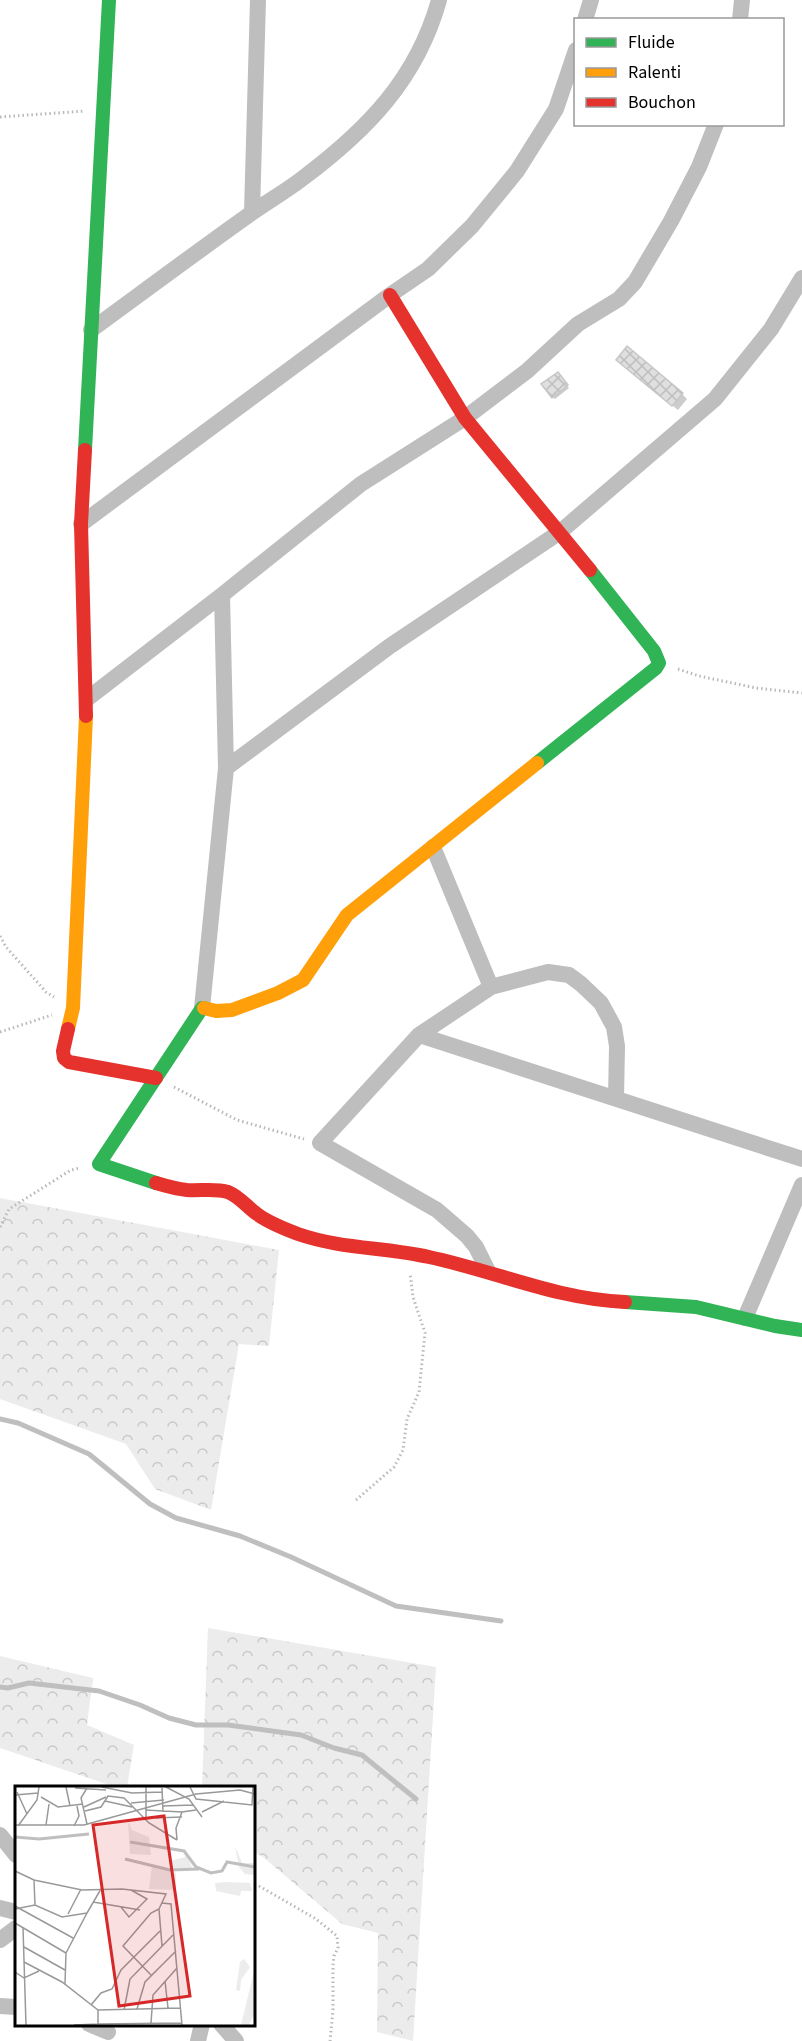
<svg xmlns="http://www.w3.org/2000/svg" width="802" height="2041" font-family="'Source Sans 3',sans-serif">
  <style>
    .forest { fill: url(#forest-crowns) }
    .shadow { fill: #0003 }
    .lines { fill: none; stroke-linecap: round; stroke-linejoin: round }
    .stream { stroke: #bfbfbf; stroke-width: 5 }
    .building { fill: url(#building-cross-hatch); stroke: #c7c7c7; stroke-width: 1.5 }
    .path { stroke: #b9b9b9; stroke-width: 3; stroke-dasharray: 1.5 3; stroke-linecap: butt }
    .street { stroke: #bebebe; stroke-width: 16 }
    .fast { stroke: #30b455; stroke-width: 14 }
    .slow { stroke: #ff9f0a; stroke-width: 14 }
    .jam { stroke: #e5322d; stroke-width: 14 }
    .inset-river { fill: none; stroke: #bfbfbf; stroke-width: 3 }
    .inset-road { fill: none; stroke: #999; stroke-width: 1.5 }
    .view { fill: #d62828; fill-opacity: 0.15; stroke: #d62828; stroke-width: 3 }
    .inset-edge { fill: none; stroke: #000; stroke-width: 3 }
  </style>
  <defs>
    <pattern id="forest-crowns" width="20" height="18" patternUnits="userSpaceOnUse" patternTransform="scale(1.5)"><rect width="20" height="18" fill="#ececec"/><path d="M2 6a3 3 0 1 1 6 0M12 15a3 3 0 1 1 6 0" fill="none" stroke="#c9c9c9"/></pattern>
    <pattern id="building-cross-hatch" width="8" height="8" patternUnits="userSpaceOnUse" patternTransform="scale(1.5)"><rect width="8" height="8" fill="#dfdfdf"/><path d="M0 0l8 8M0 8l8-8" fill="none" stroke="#bebebe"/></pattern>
  </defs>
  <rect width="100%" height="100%" fill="#fff"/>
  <!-- forest -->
  <path class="forest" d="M0 1198 279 1250 269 1346 239 1344 211 1510 155 1489 126 1444 0 1399Z
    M208 1628 436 1667 413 2041 377 2032 378 1933 342 1924 263 1857 254 1852V1788L202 1787Z
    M0 1656 93 1678 87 1725 134 1745 127 1787H115L0 1748Z"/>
  <!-- shadow -->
  <path class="shadow" d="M623 365 682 394 687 399 678 410Z
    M560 376 569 388 555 399 553 397Z"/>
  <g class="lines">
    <!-- stream -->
    <path class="stream" d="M0 1419 18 1423 89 1454 150 1504 176 1518 240 1536 291 1557 396 1606 501 1621
      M0 1687 8 1688 29 1683 99 1691 140 1705 169 1718 196 1725H228L301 1735 334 1748 362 1755 416 1799"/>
  </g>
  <!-- building -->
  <path class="building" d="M627 346 683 393 672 406 616 360Z
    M558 372 568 385 552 398 541 384Z"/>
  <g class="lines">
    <!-- path -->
    <path class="path" d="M0 117 85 111
      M678 669 699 676 756 688 802 693
      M0 936 6 947 46 992 54 997
      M0 1032 52 1015
      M174 1087 237 1120 304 1139
      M0 1227 9 1209 71 1170 80 1168
      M356 1500 394 1467 403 1450 407 1419 419 1392 425 1333 413 1297 410 1273
      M259 1886 316 1919 337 1936 338 1948 334 1956 333 1965V2010L330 2041"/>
    <!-- street -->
    <path class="street" d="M585 20 591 0
      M740 20 742 0
      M252 212 258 0
      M91 330C143 292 194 254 246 217 265 203 285 192 303 178 367 130 417 79 439 0
      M81 524 390 295 428 269 472 226 517 171 556 109 576 50
      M87 699 222 595 361 484 465 418 527 371 578 324 619 299 635 282 671 221 699 167 716 124
      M226 768 390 646 560 532 715 399 771 329 802 278
      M433 847 491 987
      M202 1008 226 768 222 595
      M419 1035 802 1159
      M488 1271 476 1247 467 1236 437 1210 320 1143 419 1035 491 987 548 972 569 975 581 984 601 1003 614 1027 617 1046 616 1098
      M745 1318 802 1185
      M0 1835 16 1855
      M0 1908 16 1912
      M0 1940 16 1928
      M0 2006 16 2007
      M89 2024 108 2032
      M221 2024 236 2041
      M198 2041 202 2024"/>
    <!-- fast -->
    <path class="fast" d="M85 450 109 0
      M537 763 656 668 659 663 654 651 590 570
      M156 1183 99 1164 202 1008H204
      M625 1302 696 1307 775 1326 802 1330"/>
    <!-- slow -->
    <path class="slow" d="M204 1008 216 1011 232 1010 278 993 303 980 347 915 537 763
      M68 1029 73 1008 86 716"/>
    <!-- jam -->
    <path class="jam" d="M390 295 465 418 590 570
      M85 450 81 524 86 716
      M68 1029 63 1051 64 1058 69 1062 156 1078
      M156 1183C166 1186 177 1189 187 1190 201 1191 215 1188 228 1192 240 1197 247 1207 257 1214 269 1223 285 1229 298 1234 341 1249 385 1247 429 1257 495 1271 556 1299 625 1302"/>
  </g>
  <!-- overview -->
  <g transform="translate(15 1786)">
    <rect width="240" height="240" fill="#fff"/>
    <path d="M220 60 227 77H240V89L230 88 224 81ZM240 181V226L234 239H226Z" fill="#ececec"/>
    <path d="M113 35 117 44 134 51 136 69 115 68ZM170 63 178 84H159L155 75 170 71ZM137 79 161 87V104L134 103ZM212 96 235 97 237 105H226L225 110 201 105 200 97ZM229 173 235 181 226 194 225 205 221 204 225 176Z" fill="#ececec"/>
    <path class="inset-river" d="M0 51 24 53 74 48M115 56 169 65 181 81 196 87 207 85 212 76 240 81M110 73 155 84 184 83"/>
    <path class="inset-road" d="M51 1 55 20M87 1 117 7 147 6M151 1 174 13 187 31M175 1 181 13 237 19 238 1M60 2 91 4M72 2 66 12 72 38M147 2 148 26M2 6 12 28M0 9 23 7M26 11 43 21 68 18M90 15 117 21M116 17 149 14M148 20 178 19M69 21 91 11M130 24 167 26M70 25 86 21 93 10 109 12 134 37 162 54M187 26 209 15M140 32 167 31M131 35V1M0 39H69L181 8 225 4 240 8M31 39 34 18M3 40 22 14 24 1M59 40 64 30 62 20M162 54 161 42 167 26 181 24M0 85 19 94 67 104 107 103 151 108 144 123 136 127 108 160 136 189M19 94 20 119M78 116 125 124M147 117 156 118 167 239M0 120 58 152M106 121 114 131 132 113 116 104M0 123 20 119 47 131 72 127 51 167M144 123 147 160M72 127 86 103M53 128 66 103M0 137 51 167 50 198M8 142 11 239M9 161 50 184M9 176 47 196 83 224 166 222M0 186 9 192 24 185M150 195 153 222M76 219 86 207 97 203 106 184 145 145M122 223 130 196 161 165M109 224 115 193 158 149M136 237 138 209 162 182M83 238 167 237M59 239 83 238V224"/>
    <path class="view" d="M149 30 175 210 104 220 78 39Z"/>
    <rect width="240" height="240" class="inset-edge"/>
  </g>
  <!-- legend -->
  <rect x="574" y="18" width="210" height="108" fill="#ffffff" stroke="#999999" stroke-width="1.5"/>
  <rect x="586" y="38" width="30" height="9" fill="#30b455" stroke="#999999" stroke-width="1.5"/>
  <text x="628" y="48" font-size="18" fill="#000000">Fluide</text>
  <rect x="586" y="68" width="30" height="9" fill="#ff9f0a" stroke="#999999" stroke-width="1.5"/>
  <text x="628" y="78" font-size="18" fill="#000000">Ralenti</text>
  <rect x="586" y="98" width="30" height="9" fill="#e5322d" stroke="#999999" stroke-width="1.5"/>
  <text x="628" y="108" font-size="18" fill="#000000">Bouchon</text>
</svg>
